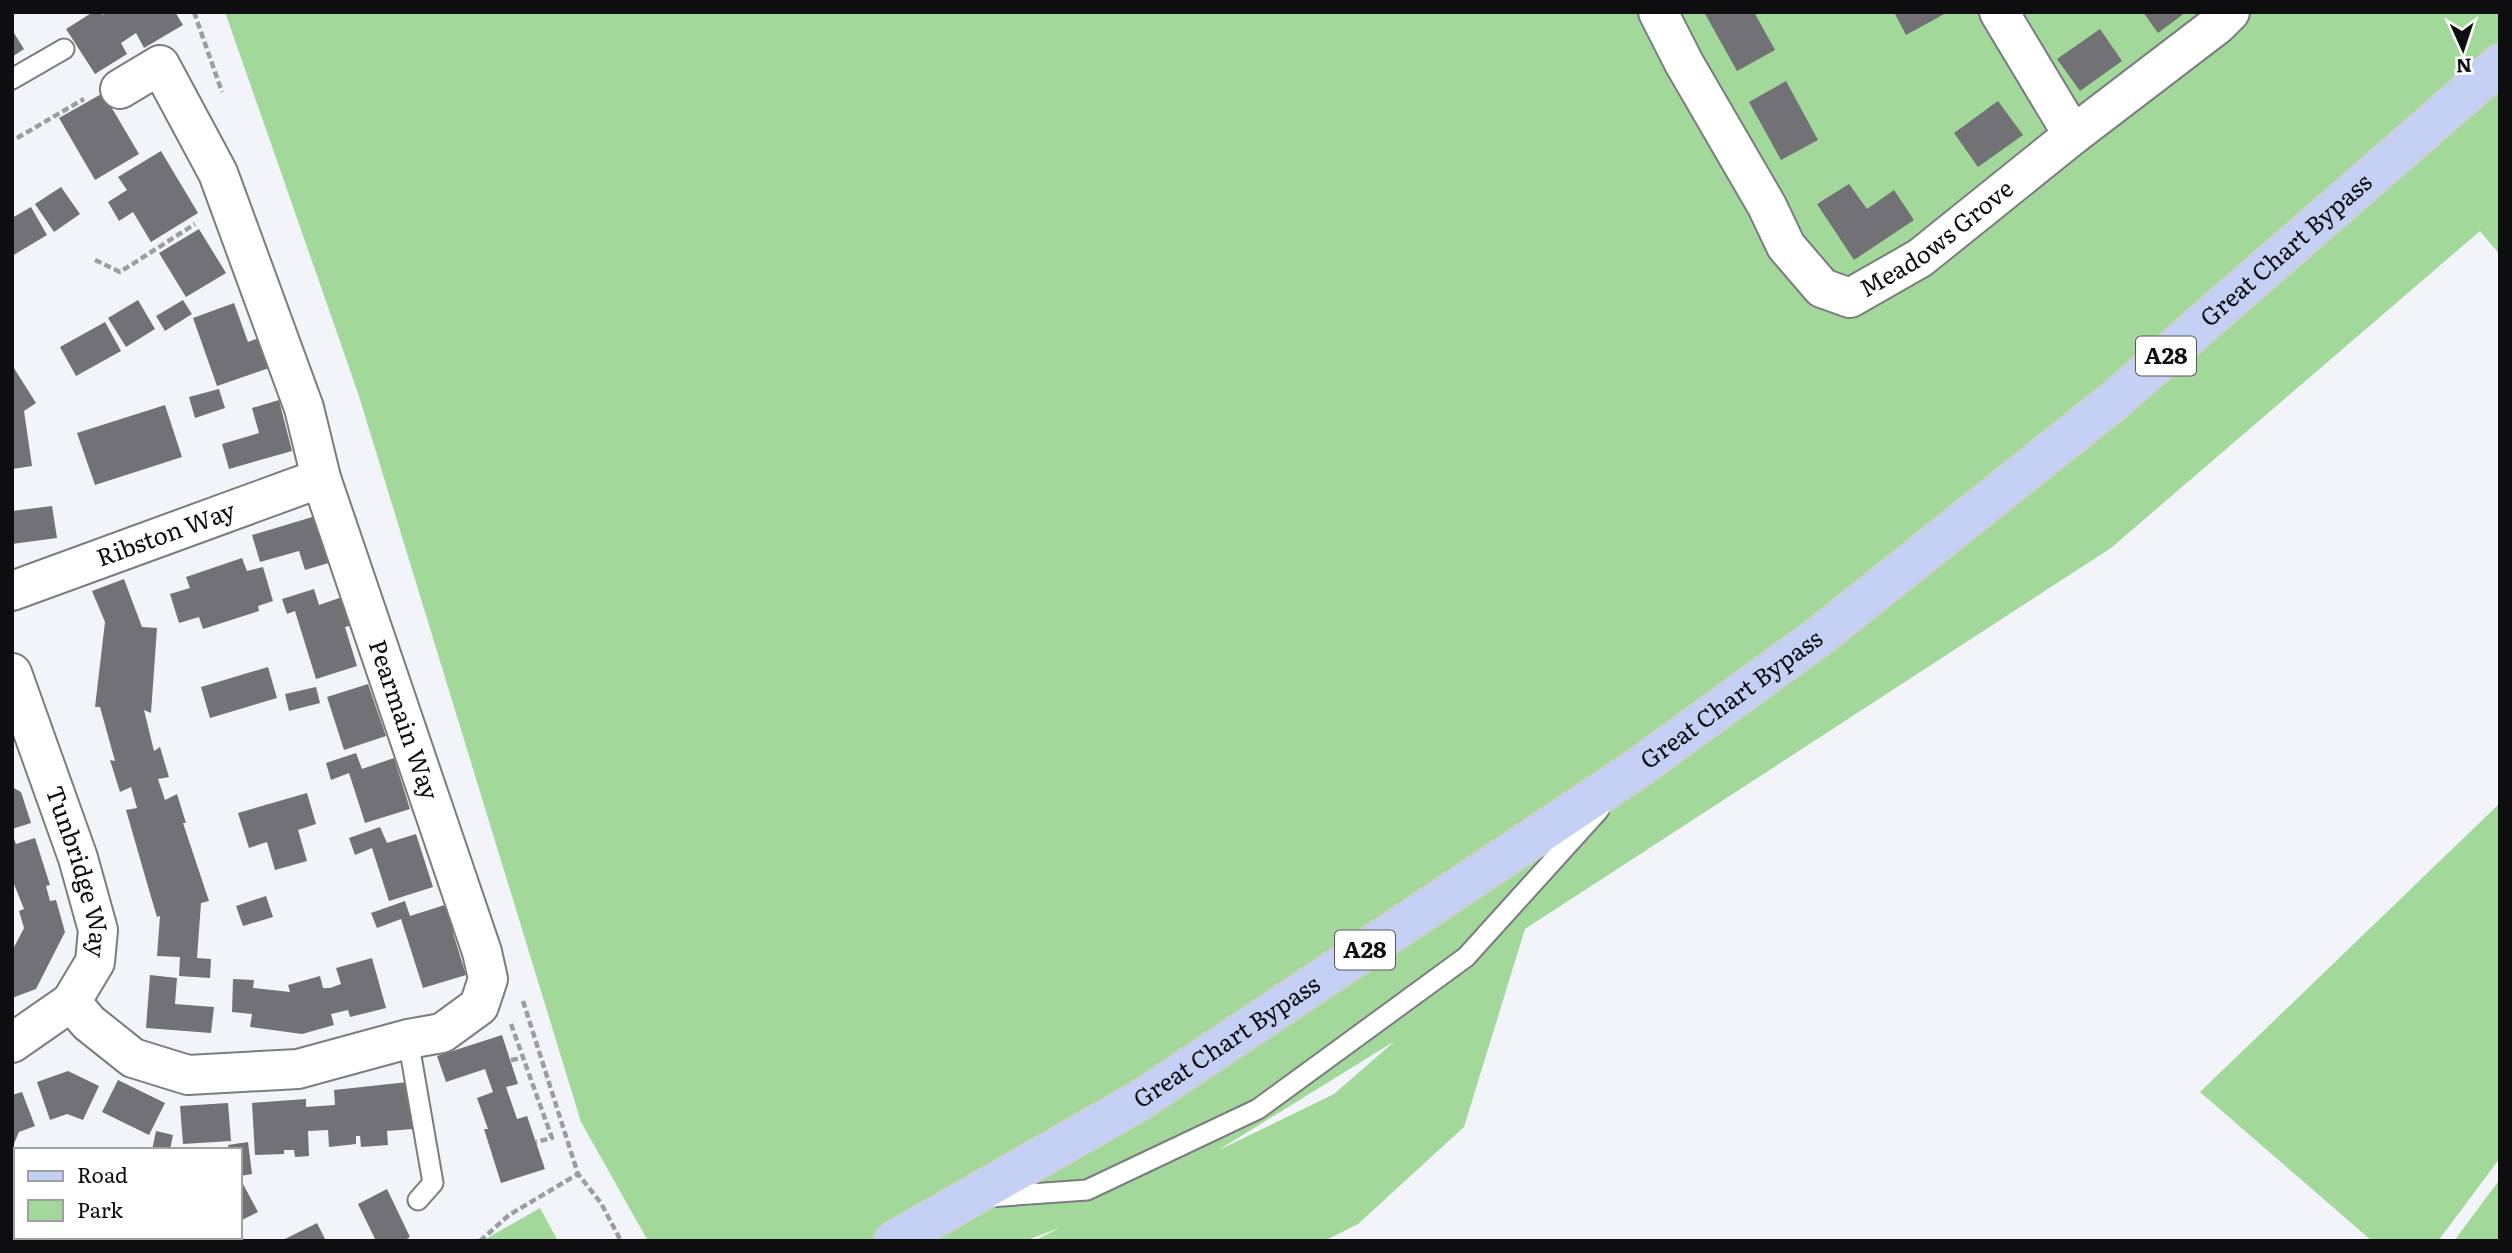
<svg xmlns="http://www.w3.org/2000/svg" width="2512" height="1253" font-family="Literata,serif">
  <style>
    .green { fill: #a2d99b; fill-rule: evenodd }
    .building { fill: #727276 }
    .lines { fill: none; stroke-linecap: round; stroke-linejoin: round }
    .lane-casing { stroke: #7b7c80; stroke-width: 23 }
    .street-casing { stroke: #7b7c80; stroke-width: 42 }
    .primary-casing { stroke: #cfcfcf; stroke-width: 42 }
    .path { stroke: #9c9da1; stroke-width: 4.5; stroke-dasharray: 7 3.5; stroke-linecap: butt }
    .lane { stroke: #fff; stroke-width: 19 }
    .street { stroke: #fff; stroke-width: 38 }
    .primary { stroke: #c4d1f5; stroke-width: 38 }
    .labels { text-anchor: middle; stroke-width: 5; stroke-linejoin: round; paint-order: stroke }
    .shield { fill: #fff; stroke: #565658; stroke-width: 2 }
    .shield-label { font-size: 23px; font-weight: bold; fill: #0e0e10 }
    .street-label { font-size: 24px; fill: #0e0e10; stroke: #fff }
  </style>
  <rect width="100%" height="100%" fill="#f3f4f9"/>
  <!-- green -->
  <path class="green" d="M225 12H2500V255L2480 231 2111 548 1525 929 1464 1127 1358 1224 1324 1241H1034L1059 1228 1025 1241H648L581 1122 358 393ZM1395 1041 1334 1094 1219 1150 1220 1149Z
    M2500 803V1158L2438 1241H2372L2200 1092Z
    M2500 1179V1241H2454Z
    M540 1208 558 1241H482Z"/>
  <!-- building -->
  <path class="building" d="M93 12H101L103 15 107 12H175L183 25 144 48 136 33 121 43 127 54 95 74 66 29Z
    M1704 12H1754L1775 50 1737 71Z
    M1894 12H1948L1906 35Z
    M2143 12H2186L2158 33Z
    M2100 29 2122 61 2080 91 2057 59Z
    M12 30 24 49 12 57Z
    M1786 81 1818 140 1781 160 1749 102Z
    M103 93 139 154 95 180 59 118Z
    M1998 101 2023 135 1978 167 1954 133Z
    M161 151 198 213 151 242 133 212 119 221 108 202 127 190 118 177Z
    M1849 184 1867 209 1894 190 1914 220 1854 260 1817 204Z
    M61 187 80 214 54 232 35 204Z
    M31 207 47 235 12 256V218Z
    M199 229 226 273 186 297 159 253Z
    M138 300 155 329 126 347 108 318Z
    M183 300 192 314 165 331 156 316Z
    M234 303 248 342 259 338 269 368 217 386 193 318Z
    M105 322 121 351 76 376 60 347Z
    M12 365 36 403 24 411 32 466 12 469Z
    M219 389 225 408 195 418 189 397Z
    M279 400 292 451 229 469 222 444 259 433 252 408Z
    M165 405 182 457 95 485 77 433Z
    M52 506 57 538 12 544V511Z
    M319 515 332 562 305 570 299 551 260 562 252 535Z
    M242 558 247 571 263 567 273 601 258 606 259 611 203 629 199 617 179 623 170 594 190 588 186 577Z
    M124 579 142 627 157 628 151 713 144 710 154 751 160 747 169 777 158 779 165 800 177 794 186 823H183L209 901 201 903 197 958 211 959 210 978 179 976 180 957 157 956 160 916 157 917 149 890 126 810 137 808 131 787 120 792 110 760 115 761 100 707H95L105 622 92 591Z
    M314 589 319 605 348 595 357 624 345 627 357 666 316 679 295 611 287 614 282 599Z
    M268 667 277 698 210 718 201 687Z
    M368 684 386 736 344 750 327 697Z
    M316 687 320 703 289 711 285 694Z
    M356 753 362 769 394 758 410 809 365 823 349 773 331 780 326 763Z
    M12 787 21 792 31 823 12 829Z
    M307 793 316 824 298 830 307 861 275 870 267 842 249 848 238 813Z
    M380 827 387 843 416 834 433 887 389 901 372 848 355 855 349 838Z
    M13 836 16 844 35 838 50 885 46 886 50 901 56 900 65 932 36 989 12 998V951L24 928 19 911 24 909 12 879Z
    M266 896 273 917 243 926 236 906Z
    M405 901 410 916 454 902 463 930 453 933 466 975 423 988 401 919 377 928 371 913Z
    M372 958 386 1008 350 1017 348 1010 331 1014 334 1025 302 1034 250 1027 252 1014 232 1012 233 979 254 980 253 988 290 992 288 985 320 976 323 988H330L341 984 336 968Z
    M150 975 177 978 175 1004 214 1007 211 1033 146 1028Z
    M502 1035 518 1084 506 1087 517 1119 527 1116 545 1169 501 1183 484 1129H488L477 1098 493 1092 485 1069 446 1082 437 1056Z
    M68 1071 99 1086 83 1120 67 1114 50 1120 37 1082Z
    M118 1080 165 1103 149 1135 102 1112Z
    M408 1082 413 1129 387 1131 388 1145 361 1147 360 1136H356V1144L329 1147 328 1130 308 1131 309 1156 295 1157 294 1150H284V1154L255 1155 252 1103 306 1099V1107L335 1105 334 1090Z
    M22 1092 35 1126 19 1132 12 1148V1095Z
    M228 1103 231 1141 183 1144 180 1106Z
    M156 1131 173 1135 170 1150H152Z
    M248 1142 252 1174 240 1176V1150H229L228 1145Z
    M243 1184 258 1212 240 1221V1185Z
    M387 1189 410 1237 403 1241H376L358 1204Z
    M317 1223 326 1241H286L285 1239Z
    M106 1237H160L161 1241H107Z"/>
  <g class="lines">
    <!-- lane casing -->
    <g class="lane-casing">
      <path id="lane" d="M12 79 64 49
        M408 1039 433 1183 418 1200
        M989 1197 1087 1190 1258 1109 1466 957 1599 810"/>
    </g>
    <!-- street casing -->
    <g class="street-casing">
      <g id="street">
        <path id="s1" d="M1658 12 1684 63 1767 206 1786 246 1822 288 1850 298 1920 258 2073 135 2217 25 2230 12"/>
        <path d="M1999 12 2073 135"/>
        <path id="s2" d="M12 591 321 478"/>
        <path id="s3" d="M12 673 78 858 98 930 95 962 71 1002 12 1043"/>
        <path d="M71 1002 89 1023 133 1058 188 1075 298 1069 408 1039 442 1033 479 1006 488 979 482 952 321 478 304 408 218 173 160 65 120 89"/>
        <path d="M12 1193 16 1196"/>
        <path d="M51 1237 53 1241"/>
      </g>
    </g>
    <!-- primary casing -->
    <g class="primary-casing">
      <g id="primary">
        <path id="s4" d="M894 1241 1139 1101 1638 768 1821 635 2115 400 2500 64"/>
      </g>
    </g>
    <!-- path -->
    <path class="path" d="M194 12 222 92
      M17 138 84 99
      M95 260 120 272 195 224
      M523 1001 578 1174 601 1203 621 1241
      M511 1024 552 1138 536 1142
      M511 1060 523 1058
      M480 1241 509 1215 578 1174"/>
    <!-- lane -->
    <use href="#lane" class="lane"/>
    <!-- street -->
    <use href="#street" class="street"/>
    <!-- primary -->
    <use href="#primary" class="primary"/>
  </g>
  <g class="labels">
    <!-- shield labels -->
    <g class="shield">
      <rect x="2136" y="336.5" width="60" height="39" rx="5"/>
      <rect x="1335" y="930.5" width="60" height="39" rx="5"/>
    </g>
    <g class="shield-label">
      <text x="2166" y="364">A28</text>
      <text x="1365" y="958">A28</text>
    </g>
    <!-- street labels -->
    <g class="street-label">
      <text dy="8" stroke="none"><textPath href="#s1" startOffset="457">Meadows Grove</textPath></text>
      <text dy="8" stroke="none"><textPath href="#s4" startOffset="1712">Great Chart Bypass</textPath></text>
      <text dy="8" stroke="none"><textPath href="#s2" startOffset="164">Ribston Way</textPath></text>
      <text dy="8" stroke="none"><textPath href="#s4" startOffset="998">Great Chart Bypass</textPath></text>
      <text transform="translate(403 720) rotate(71)" y="8">Pearmain Way</text>
      <text dy="8" stroke="none"><textPath href="#s3" startOffset="210">Tunbridge Way</textPath></text>
      <text dy="8" stroke="none"><textPath href="#s4" startOffset="388">Great Chart Bypass</textPath></text>
    </g>
  </g>
  <!-- border -->
  <rect width="2512" height="1253" fill="none" stroke="#0e0e10" stroke-width="28"/>
  <!-- legend -->
  <rect x="14" y="1148" width="228" height="91" fill="#ffffff" stroke="#9f9f9f" stroke-width="2"/>
  <rect x="28" y="1171" width="35" height="10" fill="#c4d1f5" stroke="#9f9f9f" stroke-width="2"/>
  <text x="77" y="1183" font-size="21" fill="#0e0e10">Road</text>
  <rect x="28" y="1200" width="35" height="21" fill="#a2d99b" stroke="#9f9f9f" stroke-width="2"/>
  <text x="77" y="1218" font-size="21" fill="#0e0e10">Park</text>
  <!-- north arrow -->
  <g transform="translate(2463 49) rotate(177)" stroke="#ffffff" stroke-width="5" paint-order="stroke">
  <path d="M0-5L12 26L0 18L-12 26Z" fill="#0e0e10"/>
  <text y="-10" font-size="19" font-weight="bold" text-anchor="middle" fill="#0e0e10">N</text>
  </g>
</svg>
